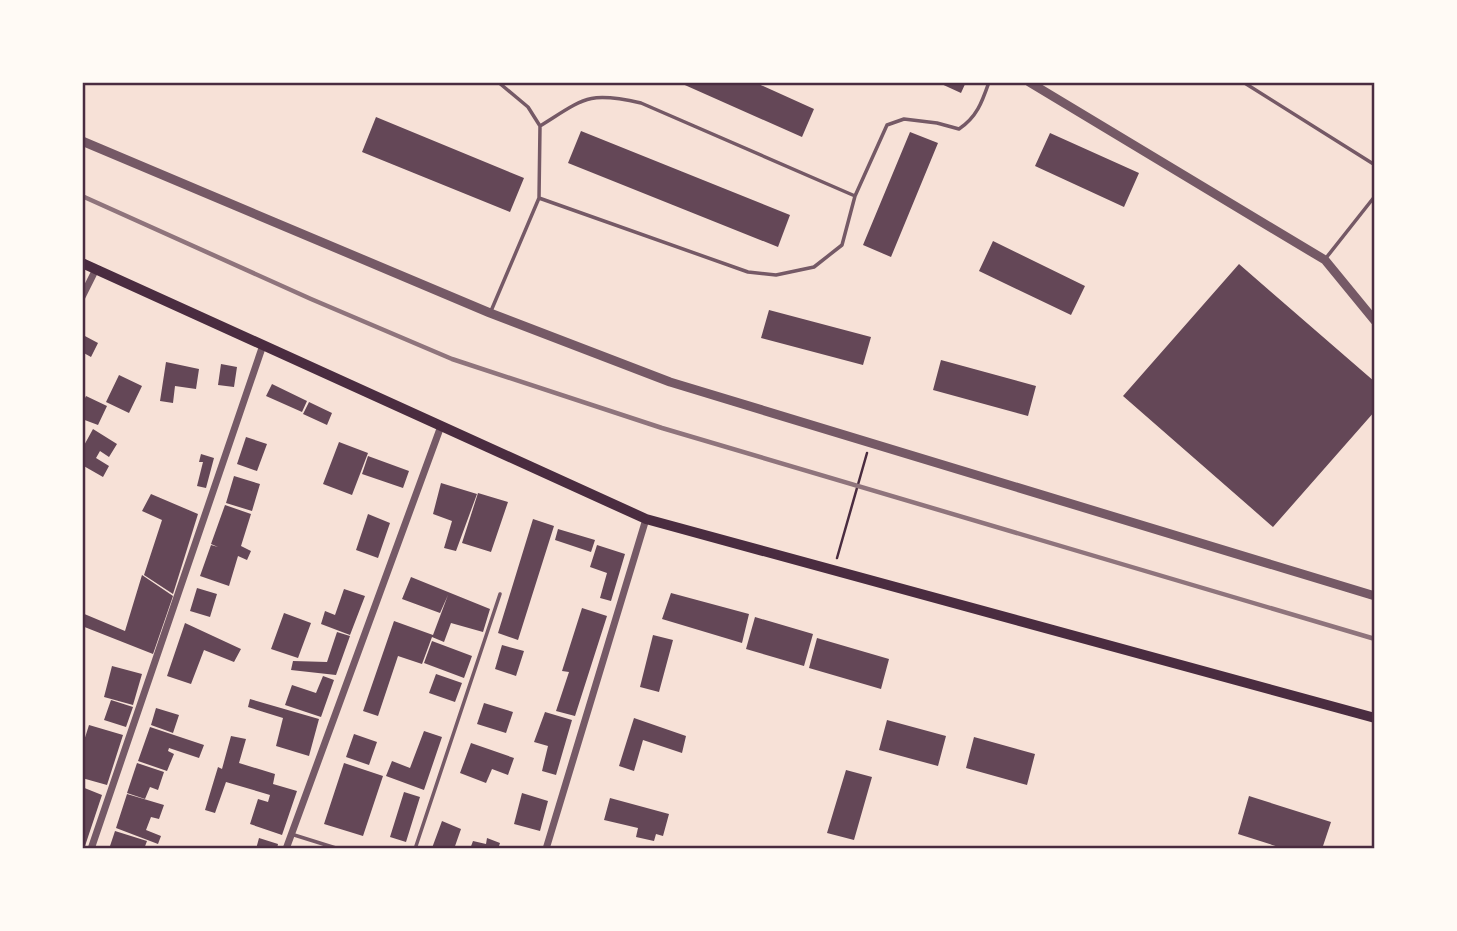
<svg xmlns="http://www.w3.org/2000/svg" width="1457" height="931" font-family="Roboto,sans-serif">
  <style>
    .building { fill: #644757 }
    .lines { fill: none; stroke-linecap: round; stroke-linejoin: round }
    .path { stroke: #4a2c40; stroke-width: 2.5 }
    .service { stroke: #755966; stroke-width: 3.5 }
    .minor { stroke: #755966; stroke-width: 7 }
    .tertiary { stroke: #755966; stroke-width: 9 }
    .primary { stroke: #4a2c40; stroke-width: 10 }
    .rail { stroke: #8f747c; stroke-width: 4.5 }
    .neatline { fill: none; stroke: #4a2c40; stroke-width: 2.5 }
  </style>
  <rect width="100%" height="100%" fill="#f7e1d7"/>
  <!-- building -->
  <path class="building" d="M678 82H754L814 109 802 137Z
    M937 82H966L961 93Z
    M376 117 524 178 510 212 362 152Z
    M581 131 790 215 778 247 568 163Z
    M910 132 938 143 891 257 863 245Z
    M1050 133 1139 173 1124 207 1035 166Z
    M993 241 1085 286 1071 315 979 271Z
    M1239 264 1375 382V411L1273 527 1123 396Z
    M769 310 871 337 863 365 761 338Z
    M83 335 98 343 91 357 82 352Z
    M941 360 1036 386 1028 416 933 390Z
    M166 362 199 369 196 389 175 386 173 403 160 401Z
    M221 364 237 367 234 387 218 385Z
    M119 375 142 386 129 413 106 402Z
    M272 384 307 401 302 412 266 396Z
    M86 396 107 406 98 425 82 419V404Z
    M309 402 332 413 327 425 303 414Z
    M93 429 117 444 109 457 100 451 96 458 109 466 103 477 82 465V449Z
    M246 437 267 444 257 471 237 464Z
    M339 442 368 453 352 495 323 484Z
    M201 454 214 458 206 488 197 486 203 462H199Z
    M368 456 409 471 403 488 362 474Z
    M234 476 260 484 252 511 226 503Z
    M441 483 477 494 456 551 444 548 452 521 433 514Z
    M478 493 508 502 491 552 462 543Z
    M151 494 198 514 173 594 144 575 162 520 142 511Z
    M225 505 251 514 241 546 251 551 247 560 238 556 229 586 200 576 211 545 218 547 211 544Z
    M368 514 390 523 378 558 356 550Z
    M533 519 554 526 518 640 498 633Z
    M558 529 595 540 591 552 555 540Z
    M597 545 625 554 611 601 600 598 607 573 590 567Z
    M142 575 173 596 153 654 82 626V613L125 631Z
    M411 577 490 609 483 632 451 623 444 642 432 637 422 664 398 656 378 716 363 711 394 621 433 635 448 595 440 613 402 599Z
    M197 588 217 594 210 617 190 611Z
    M344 589 365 596 350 635 321 624 325 611 335 615Z
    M671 593 749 614 742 643 662 619Z
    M582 608 607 616 575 716 556 711 569 672 562 671Z
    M284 613 311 623 298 658 271 649Z
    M755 617 813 634 804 666 746 649Z
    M185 623 241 649 234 662 204 650 191 684 167 676Z
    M337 632 350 636 336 675 291 670 293 661 327 662Z
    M653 635 673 640 659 692 640 687Z
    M817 638 889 659 881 689 809 668Z
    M432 641 472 656 464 678 424 663Z
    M502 645 524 651 516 676 495 669Z
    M112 666 142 674 133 705 104 697Z
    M436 674 462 683 455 702 429 693Z
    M323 676 334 680 321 717 285 705 292 685 316 693Z
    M250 699 319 719 309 756 276 746 283 718 248 707Z
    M111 700 133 707 126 727 104 720Z
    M484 703 513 712 506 733 477 724Z
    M156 708 179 715 173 733 151 725Z
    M545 712 572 720 556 775 542 771 548 746 534 742Z
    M634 718 686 736 682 753 643 740 634 771 619 766Z
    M887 720 946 736 938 766 879 750Z
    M89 725 123 735 107 785 82 778V747Z
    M150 727 204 745 199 758 169 748 168 751 174 754 167 771 138 761Z
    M424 731 442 737 424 790 386 776 392 761 410 768Z
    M354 734 377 742 369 765 346 757Z
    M231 736 246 739 239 763 275 774 273 784 297 791 282 835 250 824 258 799 268 802 270 795 226 782 215 813 205 810 218 767 222 769Z
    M974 737 1035 754 1027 785 966 768Z
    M471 743 514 758 508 775 492 769 486 783 460 773Z
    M137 763 164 772 158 790 150 787 145 799 127 793Z
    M344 763 383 776 363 836 324 824Z
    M846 770 872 777 854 840 827 833Z
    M82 787 102 795 84 849H82Z
    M404 792 420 797 406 842 390 837Z
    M522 793 548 801 540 831 514 824Z
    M127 794 164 805 159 819 151 817 146 830 161 836 158 844 116 828Z
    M1249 796 1331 822 1322 849H1285L1238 834Z
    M610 798 669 814 663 836 656 834 654 841 636 837 638 828 604 820Z
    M442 821 461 829 454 849 432 848Z
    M115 831 147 841 144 849H109Z
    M259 838 278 844 277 849H256Z
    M487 838 500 843 498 849H470L473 841 486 844Z"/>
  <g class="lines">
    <!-- path -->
    <path class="path" d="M837 558 867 453"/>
    <!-- service -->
    <path class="service" d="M1243 82 1375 165
      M540 126C585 98 588 91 641 103L855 196
      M539 198 748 272 776 275 814 267 842 245 855 196 887 125 904 119 937 123 959 129C977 117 982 102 989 82
      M1326 258 1375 196
      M491 311 539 198 540 126 528 107 498 82
      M291 834 339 849
      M415 849 500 594"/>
    <!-- minor -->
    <path class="minor" d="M82 297 96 269
      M91 849 263 345
      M286 849 441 426
      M546 849 646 519"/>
    <!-- tertiary -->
    <path class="tertiary" d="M1029 82 1325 260 1375 321
      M82 141 490 313 670 382 1375 596"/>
    <!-- primary -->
    <path class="primary" d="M82 263 646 519 1375 718"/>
    <!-- rail -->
    <path class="rail" d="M82 196 311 299 452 359 662 428 1375 639"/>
  </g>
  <!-- border -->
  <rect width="1457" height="931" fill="none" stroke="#fffaf5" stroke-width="168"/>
  <rect x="84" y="84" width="1289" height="763" class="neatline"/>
</svg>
